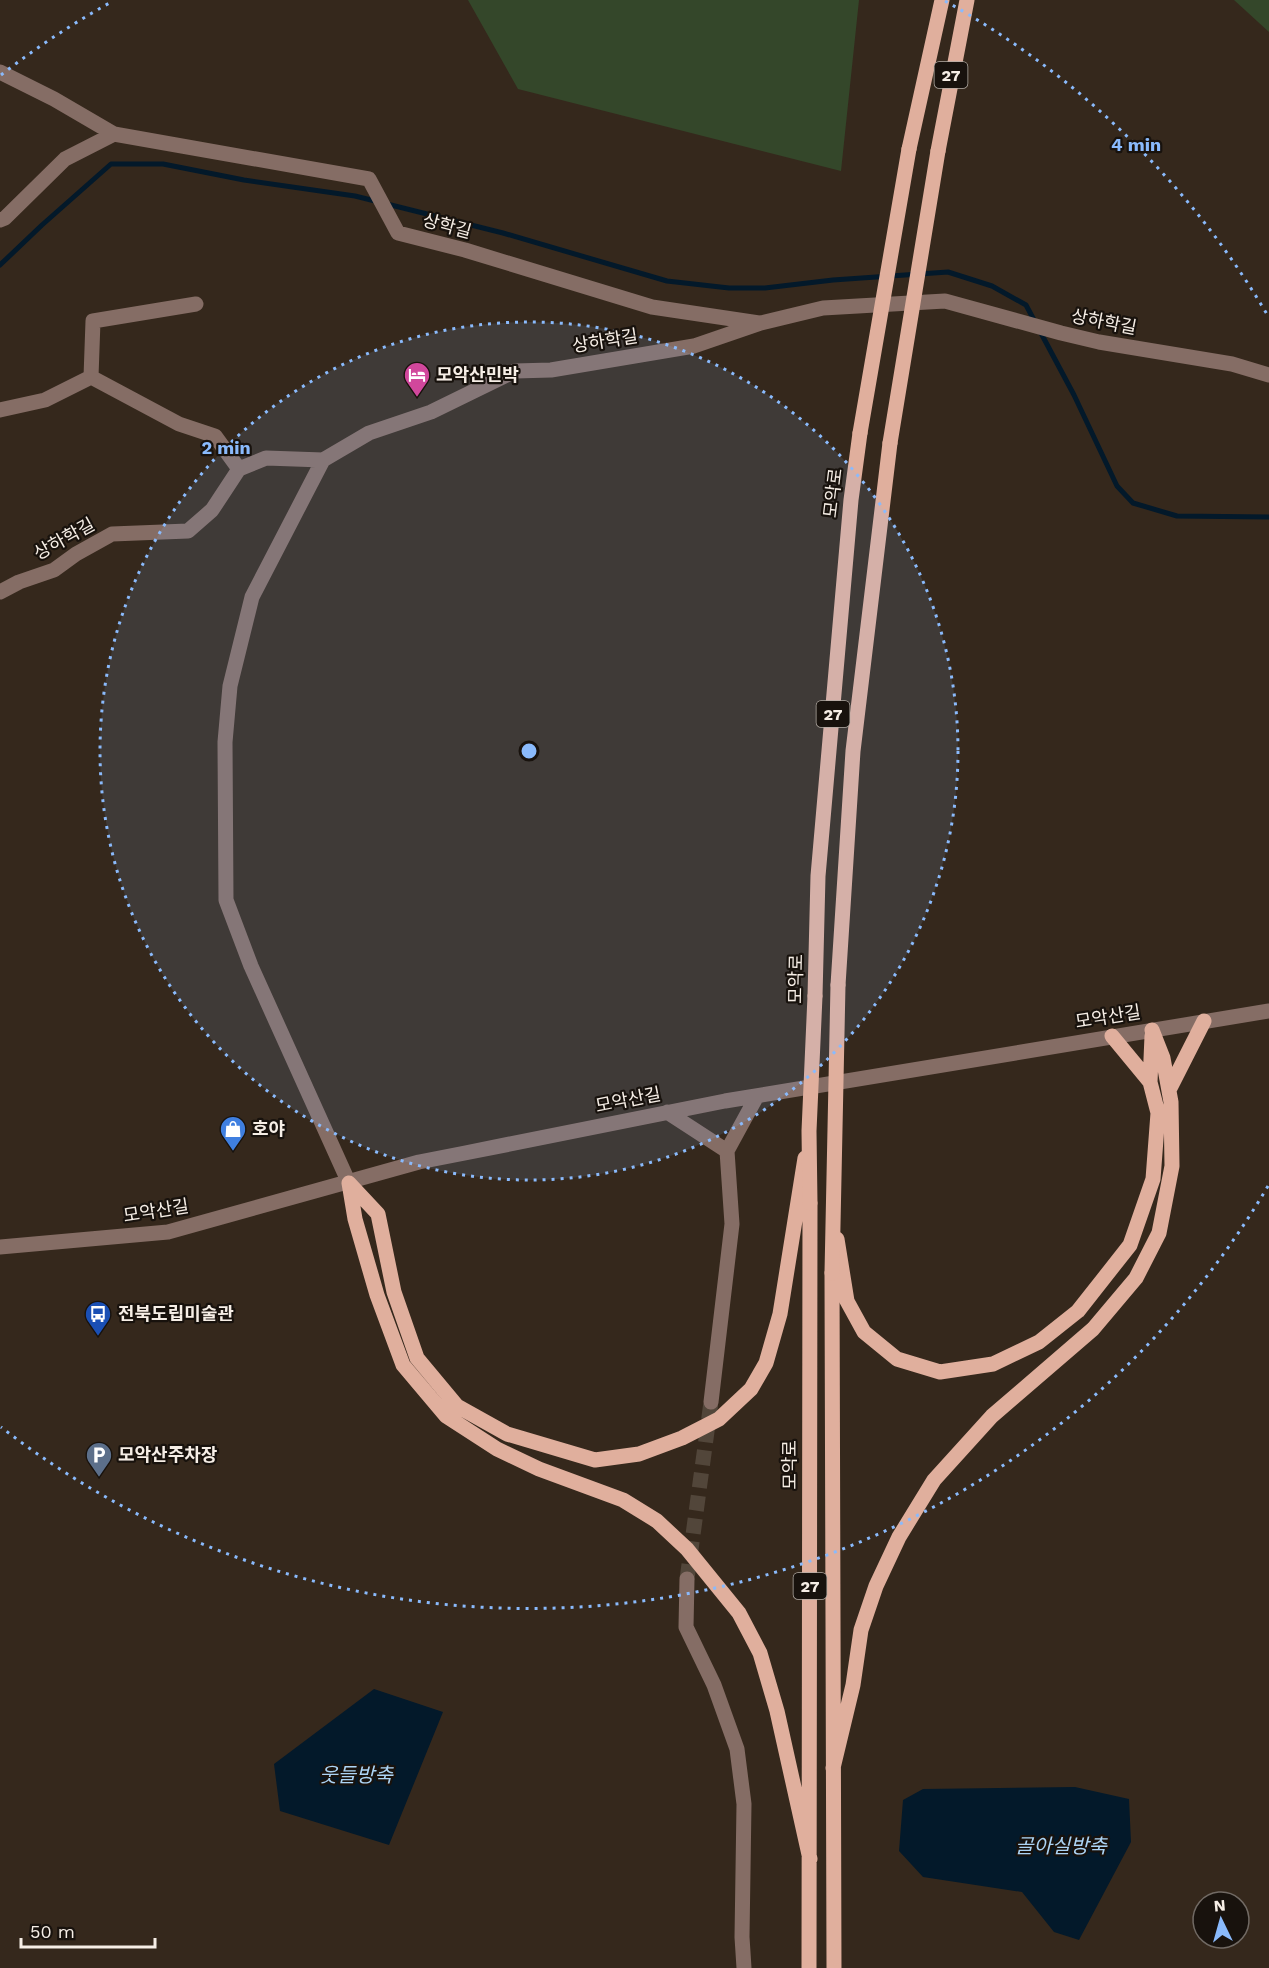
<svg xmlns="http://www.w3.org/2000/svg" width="1269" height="1968" font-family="'Work Sans','Noto Sans KR',sans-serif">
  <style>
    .green { fill: #34472a }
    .water { fill: #03192a }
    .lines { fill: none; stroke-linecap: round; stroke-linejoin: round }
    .stream { stroke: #03192a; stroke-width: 5 }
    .minor-tunnel { stroke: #52463a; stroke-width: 15; stroke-dasharray: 15 8; stroke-linecap: butt }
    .minor { stroke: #856d65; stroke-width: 15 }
    .major { stroke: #e0af9d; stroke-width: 15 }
    .major-bridge { stroke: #e0af9d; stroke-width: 15 }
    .ring { fill: none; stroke: #8abafc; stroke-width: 3; stroke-dasharray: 3 6 }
    .labels { text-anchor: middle; stroke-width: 4.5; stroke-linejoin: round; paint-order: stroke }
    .shield { fill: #18120d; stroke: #b3aca5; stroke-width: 1.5 }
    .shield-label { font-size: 16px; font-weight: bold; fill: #f6eee6 }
    .street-label { font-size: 18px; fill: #f6eee6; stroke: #18120d }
    .poi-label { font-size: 18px; font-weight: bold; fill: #f6eee6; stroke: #18120d; text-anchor: start }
    .water-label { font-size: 20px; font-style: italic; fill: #acd4f5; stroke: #18120d }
    .centre { fill: #8abafc; stroke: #18120d; stroke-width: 3 }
    .ring-label { font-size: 18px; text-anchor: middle; font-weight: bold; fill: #8abafc; stroke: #18120d; stroke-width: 4.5; stroke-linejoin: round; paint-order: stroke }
  </style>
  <rect width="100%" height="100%" fill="#35281c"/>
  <!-- green -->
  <path class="green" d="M468 0H859L841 171 518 89Z
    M1234 0H1269V32Z"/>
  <!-- water -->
  <path class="water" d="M374 1689 443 1712 389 1845 280 1811 274 1764Z
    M1075 1787 1129 1799 1131 1842 1079 1940 1054 1932 1022 1892 923 1877 899 1851 903 1800 923 1789Z"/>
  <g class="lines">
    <!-- stream -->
    <path class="stream" d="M0 265 42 225 111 164H163L244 180 355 196 503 233 667 281 729 288H765L833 280 948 272 992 286 1026 305 1074 395 1117 486 1133 503 1177 516 1269 517"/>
    <!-- minor-tunnel -->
    <path class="minor-tunnel" d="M687 1579 711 1402"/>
    <!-- minor -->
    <path class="minor" d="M0 72 54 99 114 134
      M0 220 5 218 65 159 114 134 369 179 398 233 465 250 652 307 759 323
      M91 377 93 321 196 304
      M0 410 45 400 91 377 179 424 215 436 239 469
      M323 460 252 597 230 686 225 742 226 900 251 966 349 1183
      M0 592 19 582 54 570 76 554 112 534 188 531 212 510 239 469 266 458 323 460 369 433 431 412 515 371 551 370 694 346 761 323 823 308 945 301 1061 333 1099 342 1232 364 1269 375
      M667 1112 727 1151
      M0 1247 168 1232 419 1162 465 1153 725 1101 1269 1011
      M711 1402 732 1224 727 1151 757 1096
      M687 1579 686 1627 714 1685 737 1749 744 1804 742 1937 744 1968"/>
    <!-- major -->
    <path class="major" d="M909 149 942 0
      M938 151 967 0
      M838 985 853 751 890 443
      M815 996 818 876 851 500 860 433
      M1112 1036 1150 1082
      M1169 1090 1204 1021
      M349 1183 355 1219 377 1295 403 1365 446 1416 497 1449 539 1469 623 1500 657 1521 687 1549 739 1613 760 1653 777 1711 810 1859
      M349 1183 378 1214 394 1292 417 1358 457 1406 507 1434 595 1460 639 1454 682 1438 719 1419 751 1389 766 1363 780 1314 805 1158
      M837 1239 847 1301 864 1332 897 1359 940 1372 993 1364 1039 1342 1078 1311 1130 1245 1153 1179 1158 1113 1150 1082 1152 1036
      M832 1273 834 1968
      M833 1768 853 1685 861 1630 876 1586 899 1537 934 1480 992 1416 1093 1329 1136 1278 1159 1233 1172 1166 1171 1102 1163 1058 1152 1030
      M809 1968 810 1203"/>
    <!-- major-bridge -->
    <path class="major-bridge" d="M860 433 909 149
      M890 443 938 151
      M810 1203 809 1131 815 996
      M832 1273 838 985"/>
  </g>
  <!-- distance rings -->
  <circle cx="529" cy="751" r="429" fill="#8abafc" fill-opacity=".12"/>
  <g class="ring">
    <circle cx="529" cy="751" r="429"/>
    <path d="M1268 1186A858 858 0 0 1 1 1427M1 75A858 858 0 0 1 113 1M945 1A858 858 0 0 1 1268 316"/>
  </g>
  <!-- icons -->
  <defs>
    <g id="hotel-pin" transform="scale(1.35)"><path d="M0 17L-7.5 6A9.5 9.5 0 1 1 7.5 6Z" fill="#d1479c" stroke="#18120d"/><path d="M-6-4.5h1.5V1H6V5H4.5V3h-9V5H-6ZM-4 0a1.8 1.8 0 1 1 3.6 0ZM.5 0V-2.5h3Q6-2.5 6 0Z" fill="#fff"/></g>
    <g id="shop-pin" transform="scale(1.35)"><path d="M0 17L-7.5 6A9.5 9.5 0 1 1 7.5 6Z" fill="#3f7fe0" stroke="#18120d"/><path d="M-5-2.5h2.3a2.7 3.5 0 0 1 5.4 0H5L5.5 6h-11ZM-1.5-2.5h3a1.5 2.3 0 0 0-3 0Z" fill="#fff"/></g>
    <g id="bus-pin" transform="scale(1.35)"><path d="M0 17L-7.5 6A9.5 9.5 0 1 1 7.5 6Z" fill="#1a4fb4" stroke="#18120d"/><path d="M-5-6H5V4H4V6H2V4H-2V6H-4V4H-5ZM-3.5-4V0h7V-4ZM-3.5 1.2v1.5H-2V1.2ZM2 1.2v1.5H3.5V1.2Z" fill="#fff"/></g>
    <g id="parking-pin" transform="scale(1.35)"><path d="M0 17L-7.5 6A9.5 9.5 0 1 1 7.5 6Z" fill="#5c6f8a" stroke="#18120d"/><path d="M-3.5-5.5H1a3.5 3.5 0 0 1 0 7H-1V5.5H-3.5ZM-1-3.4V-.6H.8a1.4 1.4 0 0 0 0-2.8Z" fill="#fff"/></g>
  </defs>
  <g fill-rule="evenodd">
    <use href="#hotel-pin" x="417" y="375"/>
    <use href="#shop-pin" x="233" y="1129"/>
    <use href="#bus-pin" x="98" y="1314"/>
    <use href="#parking-pin" x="99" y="1455"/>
  </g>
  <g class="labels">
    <!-- shield labels -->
    <g class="shield">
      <rect x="934.5" y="62" width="33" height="26" rx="4.5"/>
      <rect x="816.5" y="701" width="33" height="26" rx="4.5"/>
      <rect x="793.5" y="1573" width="33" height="26" rx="4.5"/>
    </g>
    <g class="shield-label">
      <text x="951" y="81">27</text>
      <text x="833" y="720">27</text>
      <text x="810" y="1592">27</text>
    </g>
    <!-- street labels -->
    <g class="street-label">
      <text transform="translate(447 226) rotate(15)" y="6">상학길</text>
      <text transform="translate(1104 322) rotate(11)" y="6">상하학길</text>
      <text transform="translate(605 341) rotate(-9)" y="6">상하학길</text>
      <text transform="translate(833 493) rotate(-83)" y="6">모악로</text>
      <text transform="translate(64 539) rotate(-29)" y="6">상하학길</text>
      <text transform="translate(796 979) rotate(-89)" y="6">모악로</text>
      <text transform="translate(1108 1017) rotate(-9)" y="6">모악산길</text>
      <text transform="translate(628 1100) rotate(-11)" y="6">모악산길</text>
      <text transform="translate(156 1211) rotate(-9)" y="6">모악산길</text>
      <text transform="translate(790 1465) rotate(-90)" y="6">모악로</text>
    </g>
    <!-- poi labels -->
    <g class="poi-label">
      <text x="436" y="381">모악산민박</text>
      <text x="252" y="1135">호야</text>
      <text x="118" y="1320">전북도립미술관</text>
      <text x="118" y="1461">모악산주차장</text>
    </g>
    <!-- water labels -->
    <g class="water-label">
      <text x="356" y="1782">웃들방축</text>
      <text x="1061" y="1853">골아실방축</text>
    </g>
  </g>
  <circle cx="529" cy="751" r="9" class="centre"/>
  <g class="ring-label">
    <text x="1136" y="151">4 min</text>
    <text x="226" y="454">2 min</text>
  </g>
  <!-- north arrow -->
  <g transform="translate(1221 1920) rotate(355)"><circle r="28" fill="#18120d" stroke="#716a64" stroke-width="1.5"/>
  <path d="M0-4.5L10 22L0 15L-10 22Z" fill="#8abafc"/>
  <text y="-9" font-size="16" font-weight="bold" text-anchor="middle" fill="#f6eee6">N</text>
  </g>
  <!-- scale -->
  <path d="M21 1938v9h134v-9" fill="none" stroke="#f6eee6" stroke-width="3"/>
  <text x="30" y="1938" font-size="18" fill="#f6eee6" stroke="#18120d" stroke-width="4.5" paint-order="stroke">50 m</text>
</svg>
